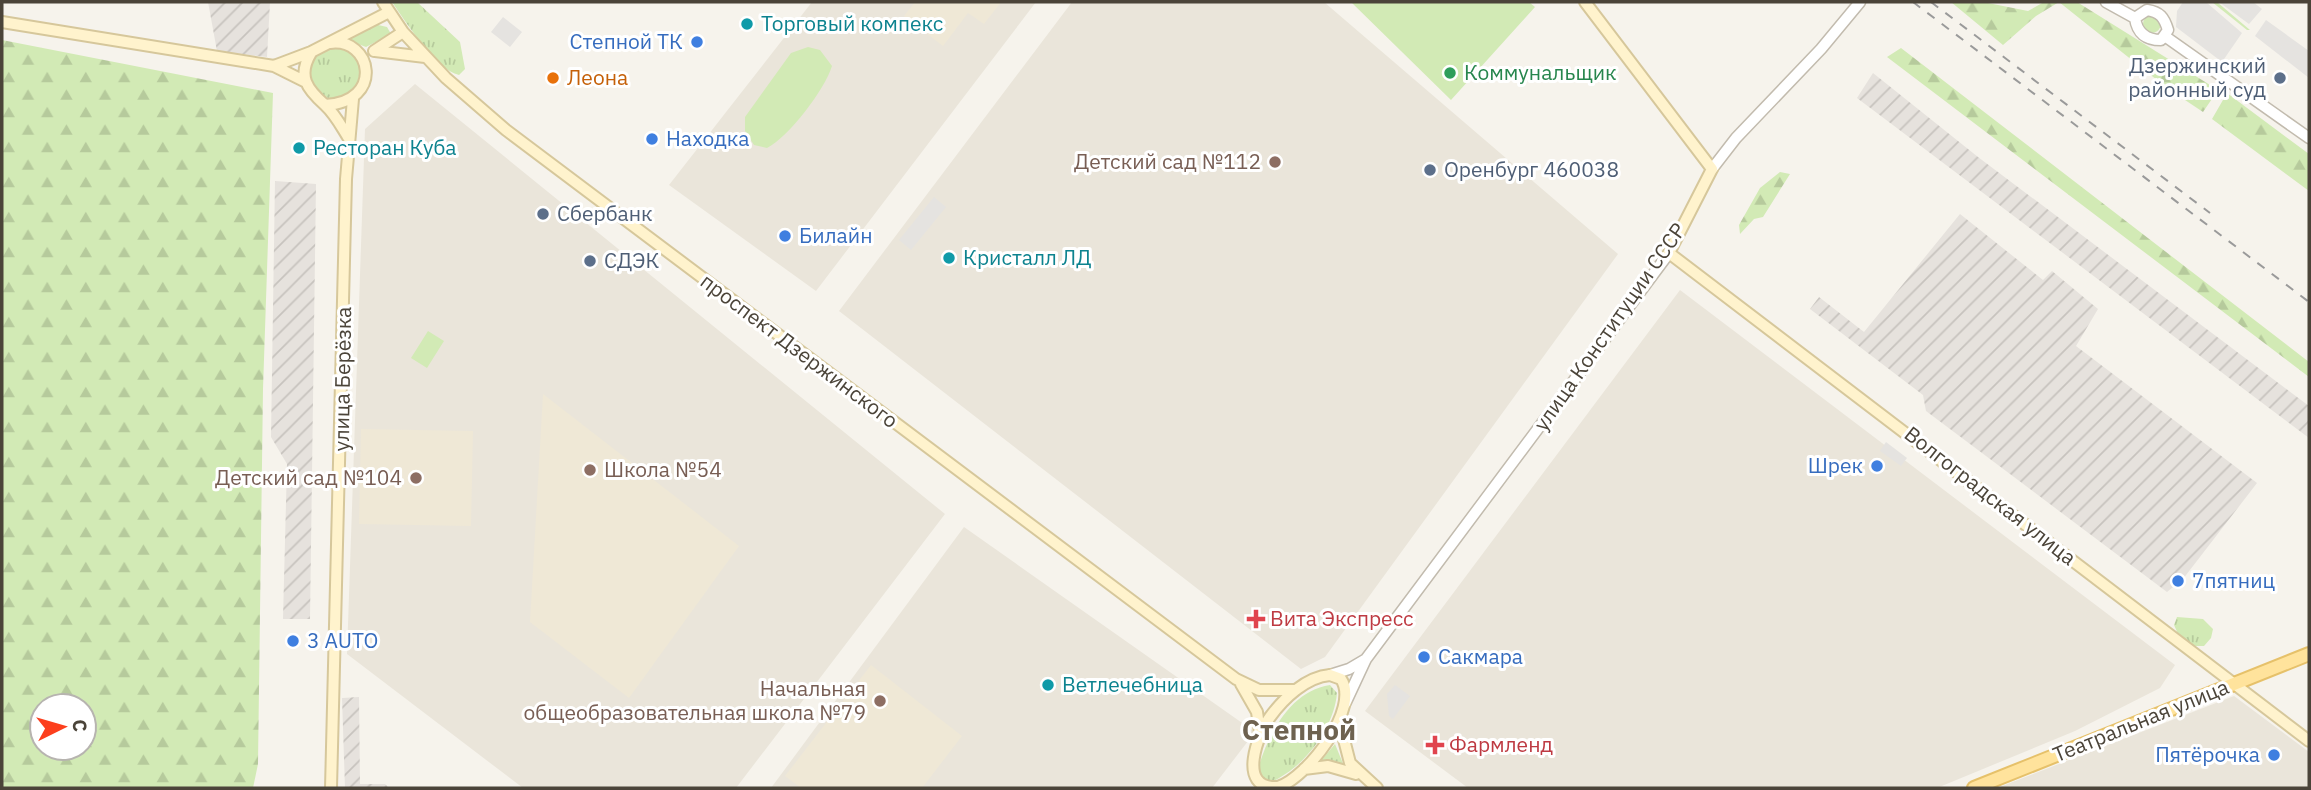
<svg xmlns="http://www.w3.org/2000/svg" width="2311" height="790" font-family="'IBM Plex Sans',sans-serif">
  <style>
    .residential { fill: #eae5da }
    .industrial { fill: url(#industrial-furrows) }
    .education { fill: #efe8d6 }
    .grass { fill: url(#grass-tufts) }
    .forest { fill: url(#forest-firs); fill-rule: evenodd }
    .pitch { fill: #d2eab5 }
    .parking { fill: #e5e3e0 }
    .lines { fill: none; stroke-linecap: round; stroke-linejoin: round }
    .tertiary-casing { stroke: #c2bbae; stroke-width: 13 }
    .secondary-casing { stroke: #d6c79b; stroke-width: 14 }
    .primary-casing { stroke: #e6c16a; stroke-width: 16 }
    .tertiary { stroke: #fff; stroke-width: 10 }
    .secondary { stroke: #fff3cd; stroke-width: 10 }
    .primary { stroke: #ffe39c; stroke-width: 12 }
    .rail { stroke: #9a9a9a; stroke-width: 2; stroke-dasharray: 9 9; stroke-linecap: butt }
    .culture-dot { fill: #0f9aa8; stroke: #fff; stroke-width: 2.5 }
    .shop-dot { fill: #3f7fe0; stroke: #fff; stroke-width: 2.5 }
    .leisure-dot { fill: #2e9e5b; stroke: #fff; stroke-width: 2.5 }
    .food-dot { fill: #e8710a; stroke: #fff; stroke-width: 2.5 }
    .service-dot { fill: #5c6f8a; stroke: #fff; stroke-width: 2.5 }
    .education-dot { fill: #8d6e63; stroke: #fff; stroke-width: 2.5 }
    .health-dot { fill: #e0444e; stroke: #fff; stroke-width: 2.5 }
    .labels { text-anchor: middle; stroke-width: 6; stroke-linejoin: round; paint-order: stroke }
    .culture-label { font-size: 21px; fill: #0d838f; stroke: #fff; text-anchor: start }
    .shop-label { font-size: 21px; fill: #366cbe; stroke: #fff; text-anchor: start }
    .service-label { font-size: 21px; fill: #4e5e75; stroke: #fff; text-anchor: start }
    .leisure-label { font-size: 21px; fill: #27864d; stroke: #fff; text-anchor: start }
    .food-label { font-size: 21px; fill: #c56008; stroke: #fff; text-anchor: start }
    .education-label { font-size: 21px; fill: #785e54; stroke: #fff; text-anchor: end }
    .street-label { font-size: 21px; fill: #4b4439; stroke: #fff }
    .health-label { font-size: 21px; fill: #be3a42; stroke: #fff; text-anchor: start }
    .district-label { font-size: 28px; font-weight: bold; fill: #6e6250; stroke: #fff }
  </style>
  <defs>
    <pattern id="industrial-furrows" width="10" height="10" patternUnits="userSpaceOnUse" patternTransform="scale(1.75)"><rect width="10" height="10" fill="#e6e2dd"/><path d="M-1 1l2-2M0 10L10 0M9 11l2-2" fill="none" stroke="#c7c3be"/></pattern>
    <pattern id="grass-tufts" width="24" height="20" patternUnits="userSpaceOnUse" patternTransform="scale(1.75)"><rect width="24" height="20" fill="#d2eab5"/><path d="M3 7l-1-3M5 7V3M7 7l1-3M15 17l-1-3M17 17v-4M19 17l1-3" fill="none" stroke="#b6ca9c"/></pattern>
    <pattern id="forest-firs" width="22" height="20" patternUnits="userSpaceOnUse" patternTransform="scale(1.75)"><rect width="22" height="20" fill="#d2eab5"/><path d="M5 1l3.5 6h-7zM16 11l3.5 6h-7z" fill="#b6ca9c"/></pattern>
  </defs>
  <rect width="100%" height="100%" fill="#f6f3ec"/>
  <!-- residential -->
  <path class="residential" d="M812 2H1036L816 291 669 185Z
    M1072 2H1324L1618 254 1325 657 1301 669 839 311Z
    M415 84 945 514 736 788H523L347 654 365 129Z
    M1680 290 2175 665 2160 688 2075 731 1937 788H1468L1365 711Z
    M964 527 1255 732 1212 788H771Z
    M2234 696 2309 752V788H1997Z"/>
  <!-- industrial -->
  <path class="industrial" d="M208 2H270L267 57 217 51Z
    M1873 73 1978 157 2309 406V438L1857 98Z
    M275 181 316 184 310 619H283L287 464 271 437Z
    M1960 214 2043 280 2052 271 2098 309 2076 346 2257 483 2183 579 2167 592 1926 411 1923 395 1810 309 1819 297 1864 332Z
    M359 697 360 784H385L389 788H345L342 698Z"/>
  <!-- education -->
  <path class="education" d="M915 2H1001L984 24 968 13 943 46 904 16Z
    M543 394 739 546 629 698 530 622Z
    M361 429 473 431 471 526 359 524Z
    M871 665 962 736 922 788H801L785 776Z"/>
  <!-- grass -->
  <path class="grass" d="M392 2H417L460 42 465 69 459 75C436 70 406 22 392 2Z
    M2212 2H2217L2250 30H2247Z
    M2143 24a9 9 0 1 1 18 0a9 9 0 1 1-18 0Z
    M374 24 387 27 391 34 366 47 345 39Z
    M309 73a26 26 0 1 1 52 0a26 26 0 1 1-52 0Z
    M2177 617 2203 619 2213 629 2211 638 2204 646H2193L2179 636 2174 625Z
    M1330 685 1337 693C1334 729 1303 769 1269 783L1257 772C1267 737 1289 691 1330 685Z
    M1335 744 1344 766 1320 762Z"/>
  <!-- forest -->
  <path class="forest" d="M1951 2H1983L2028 11 2044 2H2077L2218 90 2203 112 2167 88 2059 2 2036 16 2003 45Z
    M2 40 273 93 263 389 258 764 253 788H2ZM84 706V748H42V706Z
    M1901 48 2309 362V377L1887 57Z
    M2227 93 2309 154V191L2212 119Z
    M1780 172 1790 174 1763 217 1754 219 1740 234 1739 225 1760 188Z"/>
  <!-- pitch -->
  <path class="pitch" d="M1351 2H1529L1535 7 1451 100Z
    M808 47 820 50 832 66C825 89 789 137 767 148L754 145 745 131V117L791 53Z
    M428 331 444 341 427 368 411 358Z"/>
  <!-- parking -->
  <path class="parking" d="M2183 2H2206L2242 33 2222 62 2176 27 2177 11Z
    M2219 2H2253L2262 9 2249 24Z
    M503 17 522 32 510 47 491 32Z
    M2266 20 2309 51V78L2255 36Z
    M934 197 946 207 911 250 899 240Z
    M1886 442 1907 458 1901 466 1880 451Z
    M1395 685 1410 696 1393 719 1389 716 1387 694Z"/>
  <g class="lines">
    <!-- tertiary casing -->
    <g class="tertiary-casing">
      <path id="tertiary" d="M2106 2 2135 18
        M2147 10C2160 12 2164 17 2168 30L2161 40C2146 40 2137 33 2135 18Z
        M2166 37 2309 138
        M1712 169 1736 138 1821 49 1860 2
        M1330 675 1349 669 1366 659
        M1345 704 1366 659 1669 253"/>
    </g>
    <!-- secondary casing -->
    <g class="secondary-casing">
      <path id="secondary" d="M383 2 403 32 446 78 506 130 1236 679 1259 690H1296
        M1585 2 1712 169 1669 253 2309 741
        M2 22 274 66 304 81
        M374 51 403 32
        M375 51 425 57
        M311 53C297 76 307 89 325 105 335 114 341 126 348 137
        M274 66 311 52 389 12
        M325 105C385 102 372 37 330 43
        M1330 675 1341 679C1361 708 1307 778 1278 787 1235 790 1259 732 1270 717 1284 698 1306 677 1330 675Z
        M1241 684 1257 712 1260 733
        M1339 720 1350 763 1377 788
        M1304 769 1328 766 1356 774
        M331 788 346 179 353 99"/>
    </g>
    <!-- primary casing -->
    <g class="primary-casing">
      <path id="primary" d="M1974 788 2309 654"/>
    </g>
    <!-- tertiary -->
    <use href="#tertiary" class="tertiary"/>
    <!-- secondary -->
    <use href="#secondary" class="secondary"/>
    <!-- primary -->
    <use href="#primary" class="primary"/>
    <!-- rail -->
    <path class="rail" d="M1913 2 2309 302
      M1931 2 2210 213"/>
  </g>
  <!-- markers -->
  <g class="culture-dot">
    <circle cx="747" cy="24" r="7"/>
    <circle cx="299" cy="148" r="7"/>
    <circle cx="949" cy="258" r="7"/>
    <circle cx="1048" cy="685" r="7"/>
  </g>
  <g class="shop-dot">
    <circle cx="697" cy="42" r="7"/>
    <circle cx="652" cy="139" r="7"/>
    <circle cx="785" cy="236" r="7"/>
    <circle cx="1877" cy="466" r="7"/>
    <circle cx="2178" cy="581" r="7"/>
    <circle cx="293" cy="641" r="7"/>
    <circle cx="1424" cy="657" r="7"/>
    <circle cx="2274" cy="755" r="7"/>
  </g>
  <circle class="leisure-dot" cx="1450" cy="73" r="7"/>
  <circle class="food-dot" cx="553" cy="78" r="7"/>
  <g class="service-dot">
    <circle cx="2280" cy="78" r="7"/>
    <circle cx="1430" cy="170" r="7"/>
    <circle cx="543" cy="214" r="7"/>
    <circle cx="590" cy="261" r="7"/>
  </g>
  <g class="education-dot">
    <circle cx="1275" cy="162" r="7"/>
    <circle cx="590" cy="470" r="7"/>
    <circle cx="416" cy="478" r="7"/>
    <circle cx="880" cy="701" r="7"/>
  </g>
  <g class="health-dot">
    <path d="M1252.5 608.5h7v7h7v7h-7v7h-7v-7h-7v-7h7z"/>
    <path d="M1431.5 734.5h7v7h7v7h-7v7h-7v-7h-7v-7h7z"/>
  </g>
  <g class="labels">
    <!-- culture labels -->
    <g class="culture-label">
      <text x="761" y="31">Торговый компекс</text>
      <text x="313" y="155">Ресторан Куба</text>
      <text x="963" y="265">Кристалл ЛД</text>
      <text x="1062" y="692">Ветлечебница</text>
    </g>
    <!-- shop labels -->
    <g class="shop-label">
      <text x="683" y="49" text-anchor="end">Степной ТК</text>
      <text x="666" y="146">Находка</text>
      <text x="799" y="243">Билайн</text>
      <text x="1863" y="473" text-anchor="end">Шрек</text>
      <text x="2192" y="588">7пятниц</text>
      <text x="307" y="648">3 AUTO</text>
      <text x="1438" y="664">Сакмара</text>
      <text x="2260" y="762" text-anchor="end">Пятёрочка</text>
    </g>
    <!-- service labels -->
    <g class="service-label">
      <text x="2266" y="73" text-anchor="end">Дзержинский<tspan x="2266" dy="24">районный суд</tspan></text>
      <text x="1444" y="177">Оренбург 460038</text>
      <text x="557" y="221">Сбербанк</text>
      <text x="604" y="268">СДЭК</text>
    </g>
    <!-- leisure labels -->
    <g class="leisure-label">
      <text x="1464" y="80">Коммунальщик</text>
    </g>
    <!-- food labels -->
    <g class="food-label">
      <text x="567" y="85">Леона</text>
    </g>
    <!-- education labels -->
    <g class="education-label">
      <text x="1261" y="169">Детский сад №112</text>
      <text x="604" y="477" text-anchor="start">Школа №54</text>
      <text x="402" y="485">Детский сад №104</text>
      <text x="866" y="696">Начальная<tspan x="866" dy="24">общеобразовательная школа №79</tspan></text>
    </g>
    <!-- street labels -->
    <g class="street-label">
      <text transform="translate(1610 327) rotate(-55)" y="7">улица Конституции СССР</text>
      <text transform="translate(799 351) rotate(37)" y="7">проспект Дзержинского</text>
      <text transform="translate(343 379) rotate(-89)" y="7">улица Берёзка</text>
      <text transform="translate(1990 496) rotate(38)" y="7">Волгоградская улица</text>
      <text transform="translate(2141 721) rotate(-22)" y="7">Театральная улица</text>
    </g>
    <!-- health labels -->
    <g class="health-label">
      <text x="1270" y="626">Вита Экспресс</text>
      <text x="1449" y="752">Фармленд</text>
    </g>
    <!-- district labels -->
    <g class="district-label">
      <text x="1299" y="740">Степной</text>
    </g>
  </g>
  <!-- border -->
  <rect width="2311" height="790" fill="none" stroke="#4b4439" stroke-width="7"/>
  <!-- north arrow -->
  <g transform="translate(63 727) rotate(85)"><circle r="33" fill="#ffffff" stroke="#b7b4b0" stroke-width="2"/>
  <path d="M0-5L12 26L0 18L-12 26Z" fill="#fc3f1d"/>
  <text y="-10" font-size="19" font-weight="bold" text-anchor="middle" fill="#4b4439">С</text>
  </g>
</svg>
